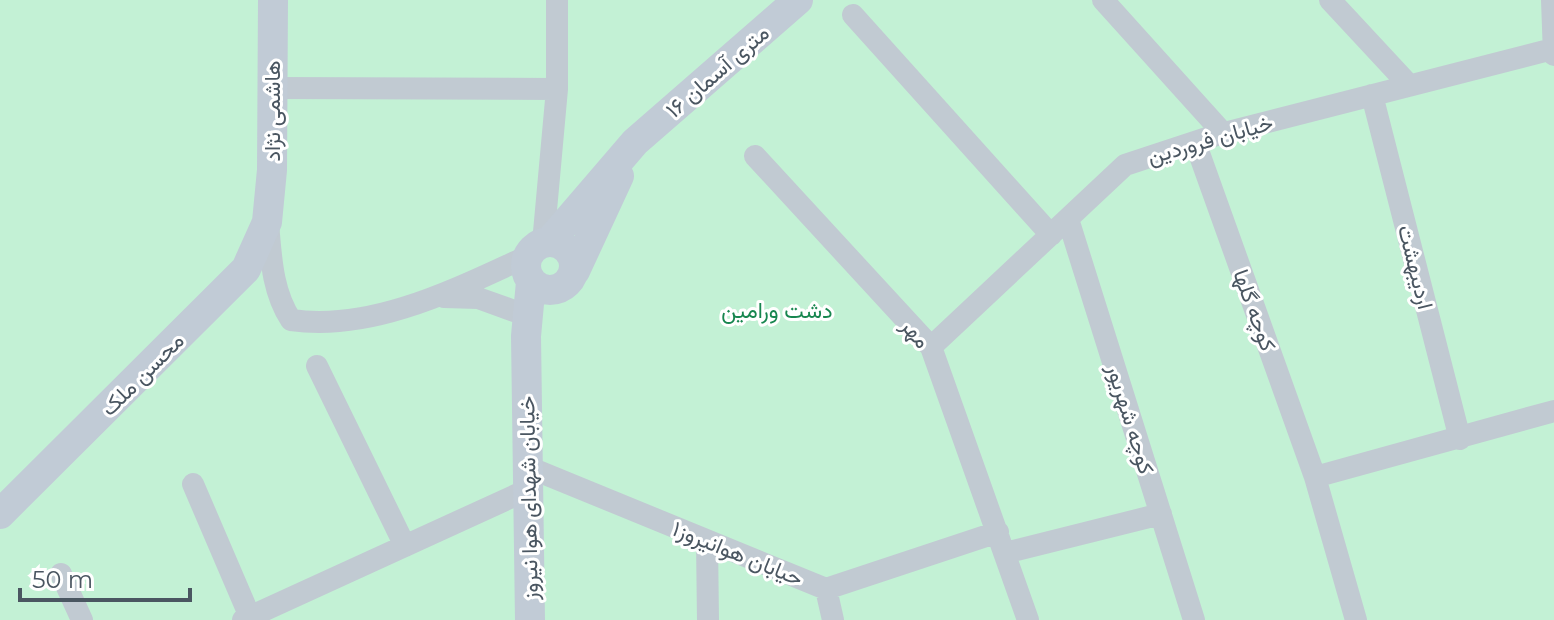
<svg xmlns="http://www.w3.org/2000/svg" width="1554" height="620" font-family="Montserrat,Vazirmatn,sans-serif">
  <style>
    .green { fill: #c3f1d5 }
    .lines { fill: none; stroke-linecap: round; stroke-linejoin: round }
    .street { stroke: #c1cad2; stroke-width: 22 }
    .secondary { stroke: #c1cbd6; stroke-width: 30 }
    .labels { text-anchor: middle; stroke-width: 6; stroke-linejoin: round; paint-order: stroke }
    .street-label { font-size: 22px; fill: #4a5661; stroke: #fff }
    .park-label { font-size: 22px; fill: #17864f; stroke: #fff }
  </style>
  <rect width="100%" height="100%" fill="#f5f3f3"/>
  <!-- green -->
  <path class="green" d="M0 0H1554V620H0Z"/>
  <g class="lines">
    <!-- street -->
    <path class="street" d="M1103 0 1223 133
      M1330 0 1409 85
      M1552 0 1554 55
      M853 15 1051 235
      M273 88 557 89
      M1372 95 1460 439
      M1195 142 1315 477 1356 620
      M755 156 931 347 1028 620
      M1068 219 1194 620
      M268 223C271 257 272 291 291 320 372 332 456 289 528 256
      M543 243 557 89V0
      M444 297 478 298 528 316
      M931 347 1125 165 1213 136 1553 49
      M317 366 405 546
      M528 467 826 589 998 532
      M1315 477 1554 411
      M193 484 250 617
      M707 541 708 620
      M1005 553 1161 514
      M61 574 82 620
      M826 589 833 620
      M243 620 527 490"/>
    <!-- secondary -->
    <path class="secondary" d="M550 241 635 142 798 0
      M526 266a24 24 0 1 1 48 0a24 24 0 1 1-48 0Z
      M575 271 619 176
      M0 514 246 269 267 222 272 170 273 0
      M530 620 526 336 531 282"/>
  </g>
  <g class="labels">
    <!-- street labels -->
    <g class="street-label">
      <text transform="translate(717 71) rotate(-41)" y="8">۱۶ متری آسمان</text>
      <text transform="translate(272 111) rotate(-90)" y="8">هاشمی نژاد</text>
      <text transform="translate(1210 139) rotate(-16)" y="8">خیابان فروردین</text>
      <text transform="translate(1416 267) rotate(76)" y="8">اردیبهشت</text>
      <text transform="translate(1255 310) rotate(70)" y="8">کوچه گلها</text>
      <text transform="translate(916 333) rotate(50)" y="8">مهر</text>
      <text transform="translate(142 374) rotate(-45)" y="8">محسن ملک</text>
      <text transform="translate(1131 419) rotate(73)" y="8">کوچه شهریور</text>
      <text transform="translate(528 498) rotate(-91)" y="8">خیابان شهدای هوا نیروز</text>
      <text transform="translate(738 553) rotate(22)" y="8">حیابان هوانیروز۱</text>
    </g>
    <!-- park labels -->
    <g class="park-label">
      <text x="777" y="318">دشت ورامین</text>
    </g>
  </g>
  <!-- scale -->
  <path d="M20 588v12h170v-12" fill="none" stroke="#4a5661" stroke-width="4"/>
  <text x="32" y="588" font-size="24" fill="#4a5661" stroke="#ffffff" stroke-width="6" paint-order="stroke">50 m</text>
</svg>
